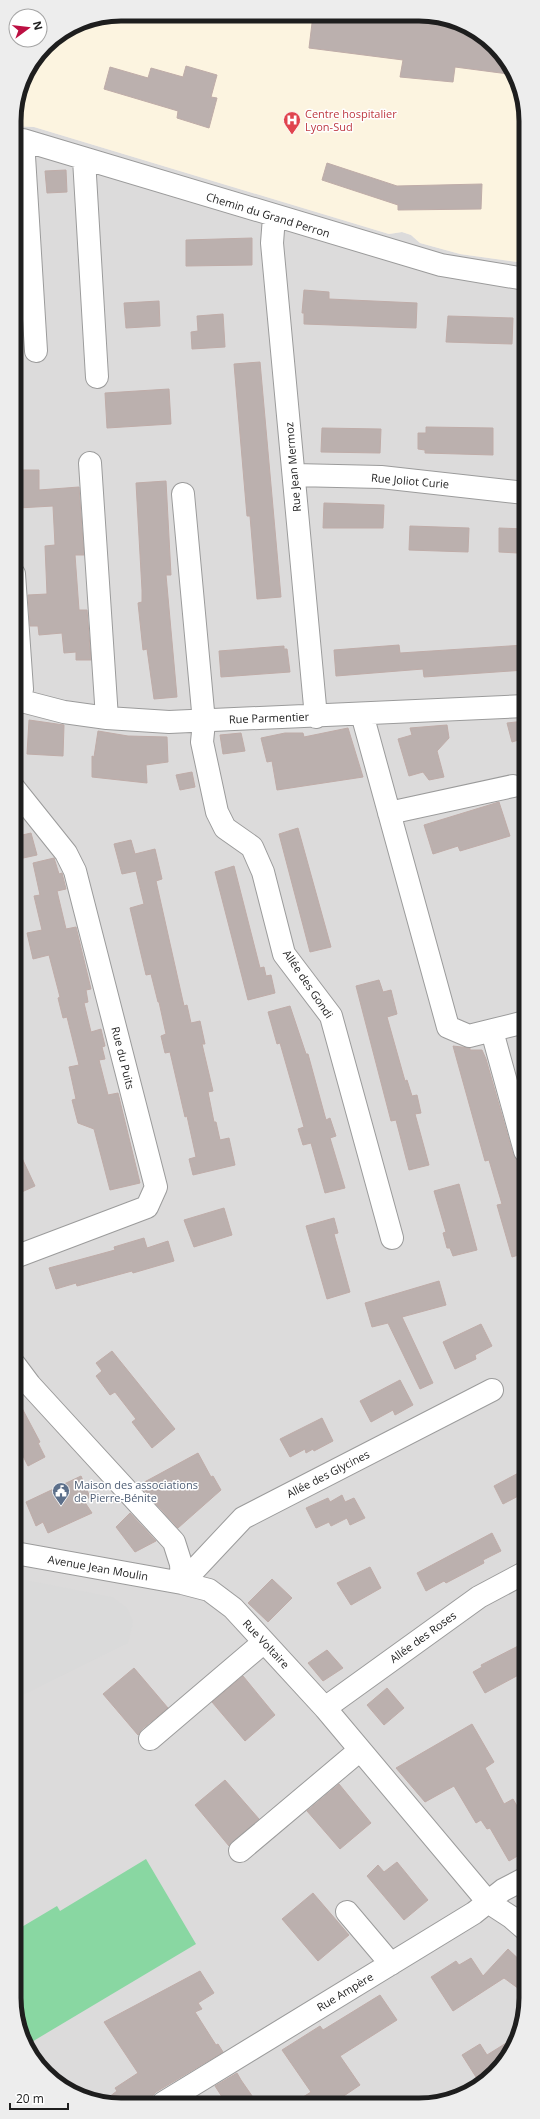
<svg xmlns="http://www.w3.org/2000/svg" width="540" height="2119" font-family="'Open Sans',sans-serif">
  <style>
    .residential { fill: #dcdbdb }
    .education { fill: #fcf4e0 }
    .pitch { fill: #89d7a2 }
    .parking { fill: #dadada }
    .building { fill: #bbb0ae; stroke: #bfaca8 }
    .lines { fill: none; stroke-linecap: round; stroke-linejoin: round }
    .minor-casing { stroke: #9b9b9b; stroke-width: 24 }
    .minor { stroke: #fff; stroke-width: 22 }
    .labels { text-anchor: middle; stroke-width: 3; stroke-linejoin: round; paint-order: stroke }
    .health-label { font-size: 11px; fill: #be3a42; stroke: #fff; text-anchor: start }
    .street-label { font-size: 11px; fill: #1e1e1e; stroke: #fff }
    .service-label { font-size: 11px; fill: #4e5e75; stroke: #fff; text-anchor: start }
    .rim { fill: none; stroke: #1e1e1e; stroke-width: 5 }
  </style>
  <rect width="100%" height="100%" fill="#eee8e5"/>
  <!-- residential -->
  <path class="residential" d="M14 126 34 127 389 234 402 232 411 235 420 243 460 254 525 263 526 2005 518 2039 499 2069 467 2094 434 2104 100 2103 45 2074 25 2045 15 2013Z"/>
  <!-- education -->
  <path class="education" d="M121 14 440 16 495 45 515 74 525 106V263L460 254 420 243 411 235 402 232 389 234 34 127 14 126V114L22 80 45 45 80 22Z"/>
  <!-- pitch -->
  <path class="pitch" d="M146 1859 196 1944 25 2046 15 2013V1931L57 1906 60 1911Z"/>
  <!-- parking -->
  <path class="parking" d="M15 1578 112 1597 127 1608 133 1622 128 1643 15 1699Z"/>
  <!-- building -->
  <path class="building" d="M313 15 371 16 418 22V16H440L495 45 516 75 455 67 453 82 400 77 403 60 309 48Z
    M186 66 217 75 211 97 217 98 209 128 177 118 178 111 104 89 110 67 148 78 151 68 183 77Z
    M327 163 397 186 482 184 481 209 398 210V205L322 180Z
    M66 170 67 192 47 193 45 171Z
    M252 238V265L186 266V240Z
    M304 290 329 292V299L417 303 416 328 304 324V313H302Z
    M159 301 160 326 126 328 124 303Z
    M223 314 225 347 192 349 191 332 198 331 197 316Z
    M448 316 513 318 512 344 446 342Z
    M260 362 281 597 257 599 250 516H247L234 364Z
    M169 389 171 424 107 428 105 393Z
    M426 427 493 428V455L425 453V450L418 449V433H426Z
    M322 428 381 429 380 453 321 452Z
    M17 470H39V490L79 487 84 555H75L79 610H87L91 660H76V652L64 653 62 633 39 635 38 626H30L28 595 47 594 45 546 55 545 53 506 18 508Z
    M166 481 171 575H166L177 697 154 699 147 649 143 650 138 603 142 602V590L136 483Z
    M324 503 384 505 383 528H323Z
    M410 526 469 528 468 552 409 550Z
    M499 528 525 529V550H518V553L499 552Z
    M399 645 400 653 525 645V670L424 677 423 669 336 676 334 650Z
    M284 646V649H287L290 672 221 677 219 651Z
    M29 720 64 725 63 756 27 754Z
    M525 721V738L512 742 507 723Z
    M447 725 449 738 437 751 444 777 429 780 423 772 409 776 398 739 412 735 410 728Z
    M348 728 363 777 277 790 272 761 267 762 261 738 285 733H303L304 737Z
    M98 731 128 736 167 737 168 762 146 765 147 783 92 777V756L94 757Z
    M241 733 245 751 223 754 220 735Z
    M192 772 195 787 180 790 176 775Z
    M499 802 510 836 460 851 458 846 433 854 424 825Z
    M298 828 331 947 310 952 279 834Z
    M31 833 37 855 14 860V837Z
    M131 840 135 854 155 849 162 879 156 881 184 1006 187 1005 191 1023 200 1021 205 1044H202L213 1091 208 1092 214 1122H216L220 1140 229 1138 235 1165 193 1175 189 1159 196 1157 187 1116 185 1117 170 1052 165 1053 161 1036 166 1034 159 1002H158L151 974 146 975 130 908 144 904 136 871 122 874 114 844Z
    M54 858 59 874 62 873 66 889 57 891 66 929 76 927 91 989 86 990 88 1002 84 1003 91 1032 101 1029 105 1046 102 1047 105 1059 99 1060 108 1095 118 1093 140 1183 110 1190 94 1129 78 1123 72 1100 76 1099 69 1067 79 1065 67 1017 63 1018 58 998 60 997 49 955 33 959 27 933 42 930 34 896 40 895 33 863Z
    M234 866 260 968 264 967 266 976 271 975 275 993 248 1000 215 872Z
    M379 980 383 992 391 990 397 1014 387 1017 405 1081 407 1080 412 1096 417 1095 421 1113 415 1114 429 1165 409 1170 396 1120 391 1121 356 986Z
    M290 1006 306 1054H308L326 1120 330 1118 336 1136 330 1138 345 1188 325 1193 311 1143 303 1145 298 1129 304 1127 280 1043 277 1044 268 1012Z
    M453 1046 470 1048V1050H482L486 1059 513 1154 518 1161 520 1168 517 1169 525 1199V1253L512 1257 497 1205 502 1204 496 1184 489 1160 485 1161Z
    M15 1143 35 1186 15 1195Z
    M459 1184 477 1250 453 1256 450 1248H447L443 1233 446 1232 434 1191Z
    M224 1208 232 1235 194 1247 184 1220Z
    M334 1218 338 1233 334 1234 350 1292 327 1299 306 1226Z
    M144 1238 147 1248 168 1241 174 1261 133 1273 132 1271 77 1286 76 1283 56 1289 49 1268 115 1250 114 1247Z
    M439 1281 446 1305 402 1317 433 1383 420 1389 388 1323 372 1327 365 1303Z
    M481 1324 492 1346 475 1355 476 1359 455 1369 443 1342Z
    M112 1351 175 1429 152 1448 132 1422 136 1419 115 1392 110 1395 96 1376 102 1371 96 1363Z
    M400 1380 413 1405 395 1415 393 1410 371 1422 360 1401Z
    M15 1395 40 1442 38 1443 45 1457 28 1466 15 1440Z
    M322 1418 333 1441 314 1451 313 1449 306 1453 305 1449 290 1457 280 1439Z
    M198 1453 211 1477 213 1476 221 1490 178 1528 139 1485Z
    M526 1469V1492L503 1504 494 1486Z
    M81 1476 90 1497 84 1501 92 1513 48 1533 43 1522 36 1526 26 1502Z
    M342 1495 345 1502 354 1498 365 1518 350 1525 347 1518 331 1526 329 1522 316 1528 306 1508 328 1498 330 1502Z
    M130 1513 156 1541 135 1552 116 1527Z
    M492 1533 501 1551 483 1560 484 1563 446 1583 444 1581 426 1591 417 1573Z
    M370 1567 381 1588 351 1605 337 1583Z
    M272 1579 292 1598 268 1622 248 1603Z
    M526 1642V1671L485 1693 473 1672 482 1667 481 1665Z
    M327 1650 343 1668 323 1681 308 1663Z
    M134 1668 168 1708 142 1729 138 1735 103 1694Z
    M243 1676 275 1715 245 1741 212 1702Z
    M387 1688 404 1708 384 1725 367 1705Z
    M472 1724 494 1762 485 1768 504 1804 513 1799 526 1822V1851L509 1861 490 1828 487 1829 481 1820 476 1823 454 1786 425 1802 396 1768Z
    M225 1780 259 1819 229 1846 195 1805Z
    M339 1784 371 1823 340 1849 307 1811Z
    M397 1862 428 1900 404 1920 367 1876 378 1865 384 1872Z
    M313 1893 349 1935 318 1961 282 1919Z
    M508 1949 526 1966V1994L504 1978 453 2011 431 1977 456 1961 459 1965 471 1958 483 1976Z
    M200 1971 214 1993 198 2003 202 2009 195 2012 216 2045 218 2044 223 2052 156 2092 145 2103H101L117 2091 115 2088 138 2073 104 2022Z
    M380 1995 397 2020 340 2056 360 2085 332 2104H292L311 2092 282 2050 320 2026 323 2030Z
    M519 2035 499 2069 489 2077 486 2071 476 2077 462 2055 480 2044 487 2055Z
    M237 2073 241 2080 257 2103H226L215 2086Z"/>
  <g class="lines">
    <!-- minor casing -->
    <g class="minor-casing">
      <path id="minor" d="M14 140H23L441 265 525 279
        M23 140 36 351
        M84 159 97 377
        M274 217 272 243 316 717
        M90 463 107 718
        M294 475 381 477 525 493
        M183 494 204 722 202 742 217 812 225 828 252 847 263 872 284 954 331 1016 392 1238
        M14 574 22 689 19 701
        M14 699 64 712 107 718 169 722 525 706
        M362 714 448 1027 469 1036 525 1022
        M14 788 66 853 75 871 156 1187 147 1207 15 1257
        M389 813 513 786
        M492 1031 525 1151
        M15 1365 30 1385 174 1542 181 1564 182 1583
        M15 1553 182 1583 209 1590 233 1608 325 1708 488 1902 511 1917 526 1930
        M182 1583 243 1518 492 1390
        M325 1708 479 1597 526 1572
        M150 1739 264 1642
        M240 1851 360 1750
        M347 1912 391 1964
        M163 2103 474 1913 503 1890 526 1878"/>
    </g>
    <!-- minor -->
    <use href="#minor" class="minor"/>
  </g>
  <!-- icons -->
  <defs>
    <g id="hospital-pin" transform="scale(0.9)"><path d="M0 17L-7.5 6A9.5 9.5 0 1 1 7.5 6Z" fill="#e0444e" stroke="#fff"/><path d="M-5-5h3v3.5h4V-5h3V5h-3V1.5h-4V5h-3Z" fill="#fff"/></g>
    <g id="civic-pin" transform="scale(0.9)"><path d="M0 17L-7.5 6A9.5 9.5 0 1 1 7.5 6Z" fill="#5c6f8a" stroke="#fff"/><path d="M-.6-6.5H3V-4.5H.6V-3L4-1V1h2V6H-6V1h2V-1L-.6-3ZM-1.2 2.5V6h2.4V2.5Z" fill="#fff"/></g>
  </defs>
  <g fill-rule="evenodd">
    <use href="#hospital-pin" x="292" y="120"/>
    <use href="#civic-pin" x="61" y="1491"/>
  </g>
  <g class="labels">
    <!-- health labels -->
    <g class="health-label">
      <text x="305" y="118">Centre hospitalier<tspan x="305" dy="13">Lyon-Sud</tspan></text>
    </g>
    <!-- street labels -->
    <g class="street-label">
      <text transform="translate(268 215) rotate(17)" y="4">Chemin du Grand Perron</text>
      <text transform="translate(293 467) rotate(-95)" y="4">Rue Jean Mermoz</text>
      <text transform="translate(410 481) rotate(5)" y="4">Rue Joliot Curie</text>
      <text transform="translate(269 718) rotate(-2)" y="4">Rue Parmentier</text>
      <text transform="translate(308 984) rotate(56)" y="4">Allée des Gondi</text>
      <text transform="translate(123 1058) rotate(76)" y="4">Rue du Puits</text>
      <text transform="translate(328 1474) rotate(-27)" y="4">Allée des Glycines</text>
      <text transform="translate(98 1568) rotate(10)" y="4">Avenue Jean Moulin</text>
      <text transform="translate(423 1637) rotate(-36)" y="4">Allée des Roses</text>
      <text transform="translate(266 1644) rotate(47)" y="4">Rue Voltaire</text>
      <text transform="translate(345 1992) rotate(-31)" y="4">Rue Ampère</text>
    </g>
    <!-- service labels -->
    <g class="service-label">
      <text x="74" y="1489">Maison des associations<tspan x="74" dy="13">de Pierre-Bénite</tspan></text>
    </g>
  </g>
  <!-- crop -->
  <path d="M0 0H540V2119H0ZM121 21H419A100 100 0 0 1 519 121V1998A100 100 0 0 1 419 2098H121A100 100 0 0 1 21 1998V121A100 100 0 0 1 121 21Z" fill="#ededed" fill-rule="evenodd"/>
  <path class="rim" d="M121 21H419A100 100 0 0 1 519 121V1998A100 100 0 0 1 419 2098H121A100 100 0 0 1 21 1998V121A100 100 0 0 1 121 21Z"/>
  <!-- north arrow -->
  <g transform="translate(28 28) rotate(75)"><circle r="19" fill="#ffffff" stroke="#a5a5a5"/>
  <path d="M0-3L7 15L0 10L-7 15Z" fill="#bc0f42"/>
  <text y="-6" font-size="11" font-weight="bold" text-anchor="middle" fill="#1e1e1e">N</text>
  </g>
  <!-- scale -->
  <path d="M10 2103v6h58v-6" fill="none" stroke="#1e1e1e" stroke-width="2"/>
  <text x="16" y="2103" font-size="12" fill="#1e1e1e" stroke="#ffffff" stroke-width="3" paint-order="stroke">20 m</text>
</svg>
